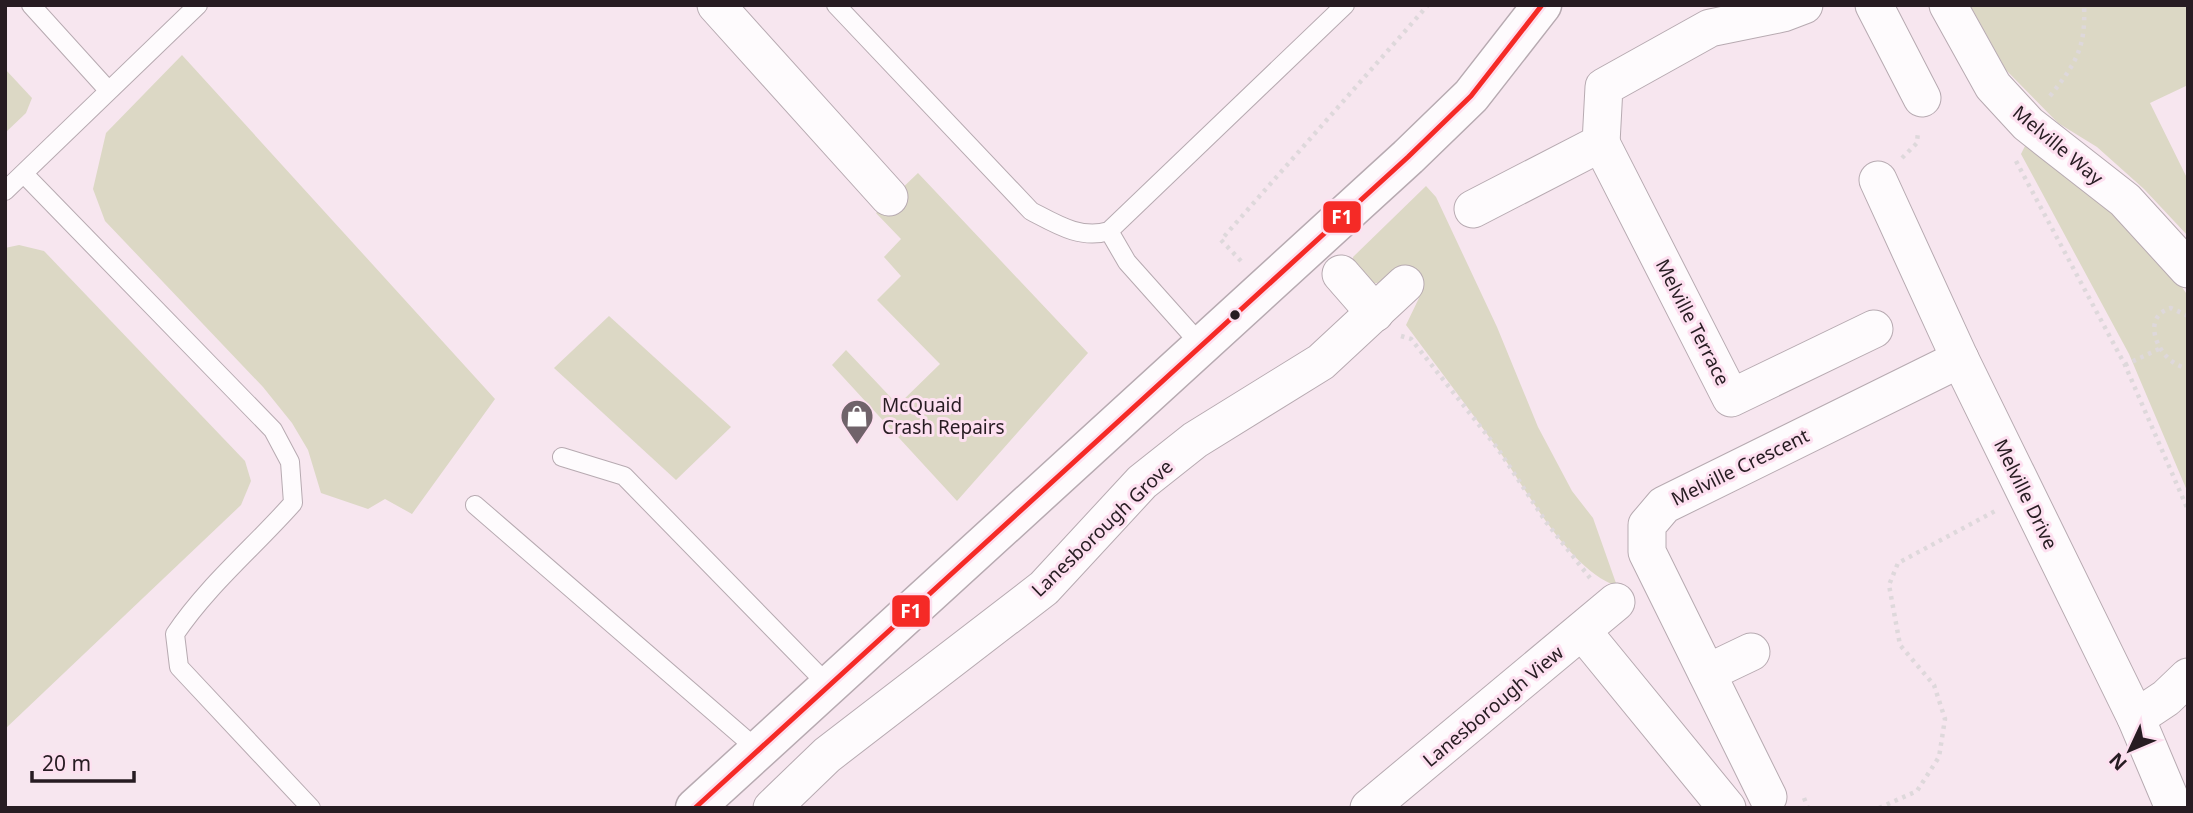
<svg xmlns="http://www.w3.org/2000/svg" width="2193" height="813" font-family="'Noto Sans',sans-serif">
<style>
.green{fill:#dcd8c5}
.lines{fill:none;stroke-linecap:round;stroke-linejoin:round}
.service-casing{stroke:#b7aab1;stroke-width:20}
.minor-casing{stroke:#b7aab1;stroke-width:39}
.tertiary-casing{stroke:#b7aab1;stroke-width:41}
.path{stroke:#ded8db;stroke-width:4.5;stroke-dasharray:3.5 5;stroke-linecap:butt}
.service{stroke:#fefbfd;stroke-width:18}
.minor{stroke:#fefbfd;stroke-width:37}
.tertiary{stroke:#fefbfd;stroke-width:38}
.bus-1-casing{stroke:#fde0f0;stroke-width:10}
.bus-1{stroke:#f52a26;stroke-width:5}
.bus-dot{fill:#271c22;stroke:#fde0f0;stroke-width:2.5}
.labels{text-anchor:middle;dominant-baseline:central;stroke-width:6;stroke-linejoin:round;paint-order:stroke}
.street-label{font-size:19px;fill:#271c22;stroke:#fde0f0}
.poi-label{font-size:19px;fill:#271c22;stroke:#fde0f0;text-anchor:start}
.line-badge{stroke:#fde0f0;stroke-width:2.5}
.badge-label{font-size:19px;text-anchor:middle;font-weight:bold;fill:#fff}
</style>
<rect width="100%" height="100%" fill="#f7e6ef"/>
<g class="green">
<path d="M 1970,5 L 2188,5 L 2188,85 L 2150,103 L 2188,180 L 2188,236 L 2144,189 L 2097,147 L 2058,123 L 2006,70 Z"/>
<path d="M 182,55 L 495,399 L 412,514 L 385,499 L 368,509 L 321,493 L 308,450 L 292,423 L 263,387 L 105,221 L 93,189 L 106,133 Z"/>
<path d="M 5,69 L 32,98 L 26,113 L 5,133 Z"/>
<path d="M 2030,136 L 2166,263 L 2188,296 L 2188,493 L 2129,354 L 2021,154 Z"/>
<path d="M 918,173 L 1088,353 L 957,501 L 832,365 L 846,350 L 898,405 L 940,364 L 877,300 L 901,276 L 884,257 L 901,239 L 876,213 Z"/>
<path d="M 1426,186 L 1436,197 L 1497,327 L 1538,427 L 1572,491 L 1593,518 L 1617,586 C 1571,571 1529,495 1502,455 C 1471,411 1438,368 1406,325 L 1419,298 L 1399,272 L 1394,279 L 1368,285 L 1355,269 L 1353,257 Z"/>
<path d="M 19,245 L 44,251 L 245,461 L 251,481 L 241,505 L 5,729 L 5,248 Z"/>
<path d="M 609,316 L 731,427 L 676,480 L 554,368 Z"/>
</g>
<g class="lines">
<defs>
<g id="service">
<path d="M 31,5 L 108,90"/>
<path d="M 836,5 L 1031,211 C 1056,224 1081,240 1109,231 L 1345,5"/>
<path d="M 24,174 L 273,430 L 290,462 L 293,503 C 254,547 208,585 175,634 L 179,667 L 311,808"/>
<path d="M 5,191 L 198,5"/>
<path d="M 1109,231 L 1127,262 L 1202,346"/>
<path d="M 562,457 L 624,476 L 829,686"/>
<path d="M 475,505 L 758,750"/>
</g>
<g id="minor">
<path d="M 716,5 L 889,197"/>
<path d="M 1874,5 L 1922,98"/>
<path d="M 1948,5 L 1993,86 L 2028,124 L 2125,200 L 2188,269"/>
<path d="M 1601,143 L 1731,398 L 1874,329"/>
<path d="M 1878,180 L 1960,359 L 2136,718 L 2174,808"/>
<path d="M 1473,209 L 1601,143 L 1604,87 L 1710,28 L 1783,13 L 1804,5"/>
<path d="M 1341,274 L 1375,313"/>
<path d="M 1583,632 L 1727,808"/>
<path d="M 1707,673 L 1751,652"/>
<path d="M 2136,718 L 2166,698 L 2188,677"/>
<path d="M 1768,797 L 1647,552 L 1647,525 L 1664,505 L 1960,359"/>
<path d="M 772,808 L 827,755 L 1044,588 L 1142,482 L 1195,440 L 1321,362 L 1405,284"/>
<path d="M 1369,808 L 1616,602"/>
</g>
<path id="tertiary" d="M 695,808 L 1408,157 L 1471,96 L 1542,5"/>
</defs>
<use href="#service" class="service-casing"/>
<use href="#minor" class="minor-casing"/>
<use href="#tertiary" class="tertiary-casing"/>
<g class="path">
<path d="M 2050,96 C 2076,63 2086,48 2084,5"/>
<path d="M 1902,158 L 1917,143 L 1918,131"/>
<path d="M 2016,161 L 2125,365 L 2188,510"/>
<path d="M 1241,261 L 1221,240 L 1428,5"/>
<path d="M 2188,316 L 2171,308 C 2137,317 2161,366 2188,368"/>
<path d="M 1401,336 L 1411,339 L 1498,449 L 1546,522 L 1590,578"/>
<path d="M 2125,365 L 2159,349"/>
<path d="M 1804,798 L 1808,808"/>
<path d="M 1879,808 L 1917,791 L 1939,757 L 1945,719 L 1934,685 L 1900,645 L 1889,585 L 1898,563 L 1997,510"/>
</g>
<use href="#service" class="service"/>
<use href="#minor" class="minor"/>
<use href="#tertiary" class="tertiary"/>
<defs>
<path id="bus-1" d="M 695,808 L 1408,157 L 1471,96 L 1542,5"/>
</defs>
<use href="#bus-1" class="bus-1-casing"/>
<use href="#bus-1" class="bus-1"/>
</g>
<defs>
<symbol id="shop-pin" viewBox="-11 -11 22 30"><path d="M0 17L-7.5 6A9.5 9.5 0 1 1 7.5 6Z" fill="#70636a" stroke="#fde0f0"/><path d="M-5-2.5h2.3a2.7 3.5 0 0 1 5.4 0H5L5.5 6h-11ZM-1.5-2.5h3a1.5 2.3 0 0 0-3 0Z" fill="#fff"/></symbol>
</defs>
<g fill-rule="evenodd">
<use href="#shop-pin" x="838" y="397" width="38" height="52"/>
</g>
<circle class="bus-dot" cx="1235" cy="315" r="6"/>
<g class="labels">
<g class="street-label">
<text transform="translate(2058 145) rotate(40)">Melville Way</text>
<text transform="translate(1693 322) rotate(63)">Melville Terrace</text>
<text transform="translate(1740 467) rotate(-26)">Melville Crescent</text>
<text transform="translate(2026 494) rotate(64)">Melville Drive</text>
<text transform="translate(1102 528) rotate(-44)">Lanesborough Grove</text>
<text transform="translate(1493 706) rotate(-40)">Lanesborough View</text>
</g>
<g class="poi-label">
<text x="882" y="405">McQuaid<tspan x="882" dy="22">Crash Repairs</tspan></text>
</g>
</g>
<g class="line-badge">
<rect x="1322" y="200" width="40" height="34" rx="7" fill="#f52a26"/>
<rect x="891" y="594" width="40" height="34" rx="7" fill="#f52a26"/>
</g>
<g class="badge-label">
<text x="1342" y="224">F1</text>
<text x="911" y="618">F1</text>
</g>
<rect width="2193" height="813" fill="none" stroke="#271c22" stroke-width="14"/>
<g transform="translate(2130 750) rotate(226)" stroke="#fde0f0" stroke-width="5" paint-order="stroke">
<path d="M0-5L12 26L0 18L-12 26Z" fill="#271c22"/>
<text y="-10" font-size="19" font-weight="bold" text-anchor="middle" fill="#271c22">N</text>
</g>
<path d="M32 771v10h102v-10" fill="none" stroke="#271c22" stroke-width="3.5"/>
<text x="42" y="771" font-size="21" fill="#271c22" stroke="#fde0f0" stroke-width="5" paint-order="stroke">20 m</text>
</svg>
